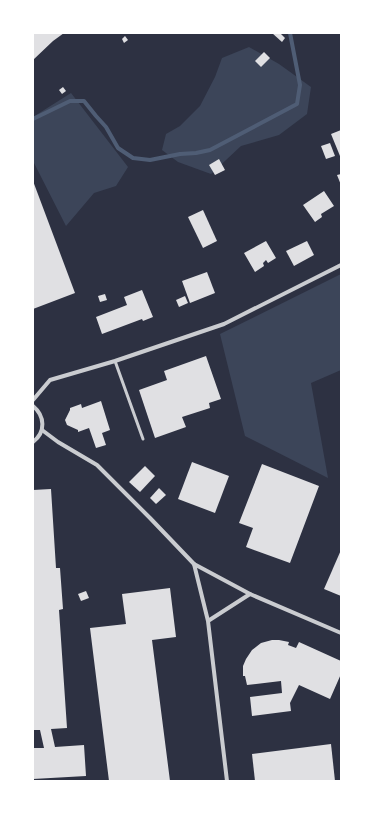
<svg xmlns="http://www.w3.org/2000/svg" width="374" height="814" font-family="Cabin,sans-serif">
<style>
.green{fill:#3c4559}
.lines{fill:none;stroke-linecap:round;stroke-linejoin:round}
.stream{stroke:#4f5d75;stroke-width:4}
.building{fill:#e0e0e3}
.service{stroke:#caccd0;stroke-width:3}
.minor{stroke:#caccd0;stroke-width:4}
</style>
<rect width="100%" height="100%" fill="#2d3142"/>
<g class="green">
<path d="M 249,47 L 279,64 L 311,87 L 307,114 L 279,135 L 241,146 L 211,174 L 178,162 L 162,150 L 166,134 L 180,126 L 200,106 L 215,77 L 222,58 Z"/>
<path d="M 71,93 L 128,167 L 116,186 L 94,193 L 66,226 L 33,161 L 33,117 Z"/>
<path d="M 341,274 L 341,370 L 311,383 L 328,478 L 245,436 L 220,334 Z"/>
</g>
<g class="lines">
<path class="stream" d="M 33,119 L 70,101 L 84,101 L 96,116 L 106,127 L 118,148 L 133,158 L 150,160 L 180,154 L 196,153 L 210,150 L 297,104 L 300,85 L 290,33"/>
</g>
<g class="building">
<path d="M 35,33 L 64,33 L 53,41 L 33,60 L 33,35 Z"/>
<path d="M 272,33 L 280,33 L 285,38 L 282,42 Z"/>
<path d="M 125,36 L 128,40 L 124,43 L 122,39 Z"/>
<path d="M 264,52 L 270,58 L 261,67 L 255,61 Z"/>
<path d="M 63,87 L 66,91 L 62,94 L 59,90 Z"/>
<path d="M 341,130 L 341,156 L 340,156 L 331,134 Z"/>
<path d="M 330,143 L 335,156 L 326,159 L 321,146 Z"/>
<path d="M 219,159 L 225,170 L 215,175 L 209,165 Z"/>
<path d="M 341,174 L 341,185 L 337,175 Z"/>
<path d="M 33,181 L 75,293 L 33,309 Z"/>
<path d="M 324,191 L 334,206 L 321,214 L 322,217 L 315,222 L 303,205 Z"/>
<path d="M 203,210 L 217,241 L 203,248 L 188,217 Z"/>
<path d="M 266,241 L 276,258 L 268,263 L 266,260 L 263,263 L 264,266 L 255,272 L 244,253 Z"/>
<path d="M 307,241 L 314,255 L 294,266 L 286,251 Z"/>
<path d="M 207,272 L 215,293 L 190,303 L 182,281 Z"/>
<path d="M 142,290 L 153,317 L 143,321 L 142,319 L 102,334 L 96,317 L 127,305 L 124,297 Z"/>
<path d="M 105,294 L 107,300 L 100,302 L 98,296 Z"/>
<path d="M 185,296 L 188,303 L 179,307 L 176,300 Z"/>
<path d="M 206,356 L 221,399 L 209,403 L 210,408 L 182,417 L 186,427 L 155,438 L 139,390 L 167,380 L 164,371 Z"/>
<path d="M 101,401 L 110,430 L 102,433 L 106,445 L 96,448 L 89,428 L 78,432 L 78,430 L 67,425 L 65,420 L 70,410 L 70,408 L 81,404 L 82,408 Z"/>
<path d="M 192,462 L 229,476 L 215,513 L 178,499 Z"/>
<path d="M 262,464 L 319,486 L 290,563 L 246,547 L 253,528 L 239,523 Z"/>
<path d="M 145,466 L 155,476 L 140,492 L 129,482 Z"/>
<path d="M 159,488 L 166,495 L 156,504 L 150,498 Z"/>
<path d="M 51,489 L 56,568 L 60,568 L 63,609 L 59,610 L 67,728 L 51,729 L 55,747 L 84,745 L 86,776 L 33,779 L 33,748 L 44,748 L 40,730 L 33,730 L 33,490 Z"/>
<path d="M 341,550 L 341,596 L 324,589 Z"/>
<path d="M 170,588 L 176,637 L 152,640 L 170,781 L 109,781 L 90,628 L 126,624 L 122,594 Z"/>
<path d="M 86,591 L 89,598 L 81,601 L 78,594 Z"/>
<path d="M 272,640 L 279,640 L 289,642 L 288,645 L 296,648 L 299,642 L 341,661 L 341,674 L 330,699 L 299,685 L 290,703 L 291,711 L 252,716 L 250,697 L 282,693 L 281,681 L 247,685 L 245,676 L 243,676 L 243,666 L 246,659 L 252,650 L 261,643 Z"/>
<path d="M 331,744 L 335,781 L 255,781 L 252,754 Z"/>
</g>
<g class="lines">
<path class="service" d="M 115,361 L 143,439"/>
<g class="minor">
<path d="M 33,400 L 50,380 L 115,361 L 224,324 L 341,265"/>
<path d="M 33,406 C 45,416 46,432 33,442"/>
<path d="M 42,430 L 58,442 L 97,465 L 150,518 L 194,564"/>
<path d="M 250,594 L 341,633"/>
<path d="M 208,621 L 250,594 L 194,564 L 208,621 L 227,781"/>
</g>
</g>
<rect width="374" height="814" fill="none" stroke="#ffffff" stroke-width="68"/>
</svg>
